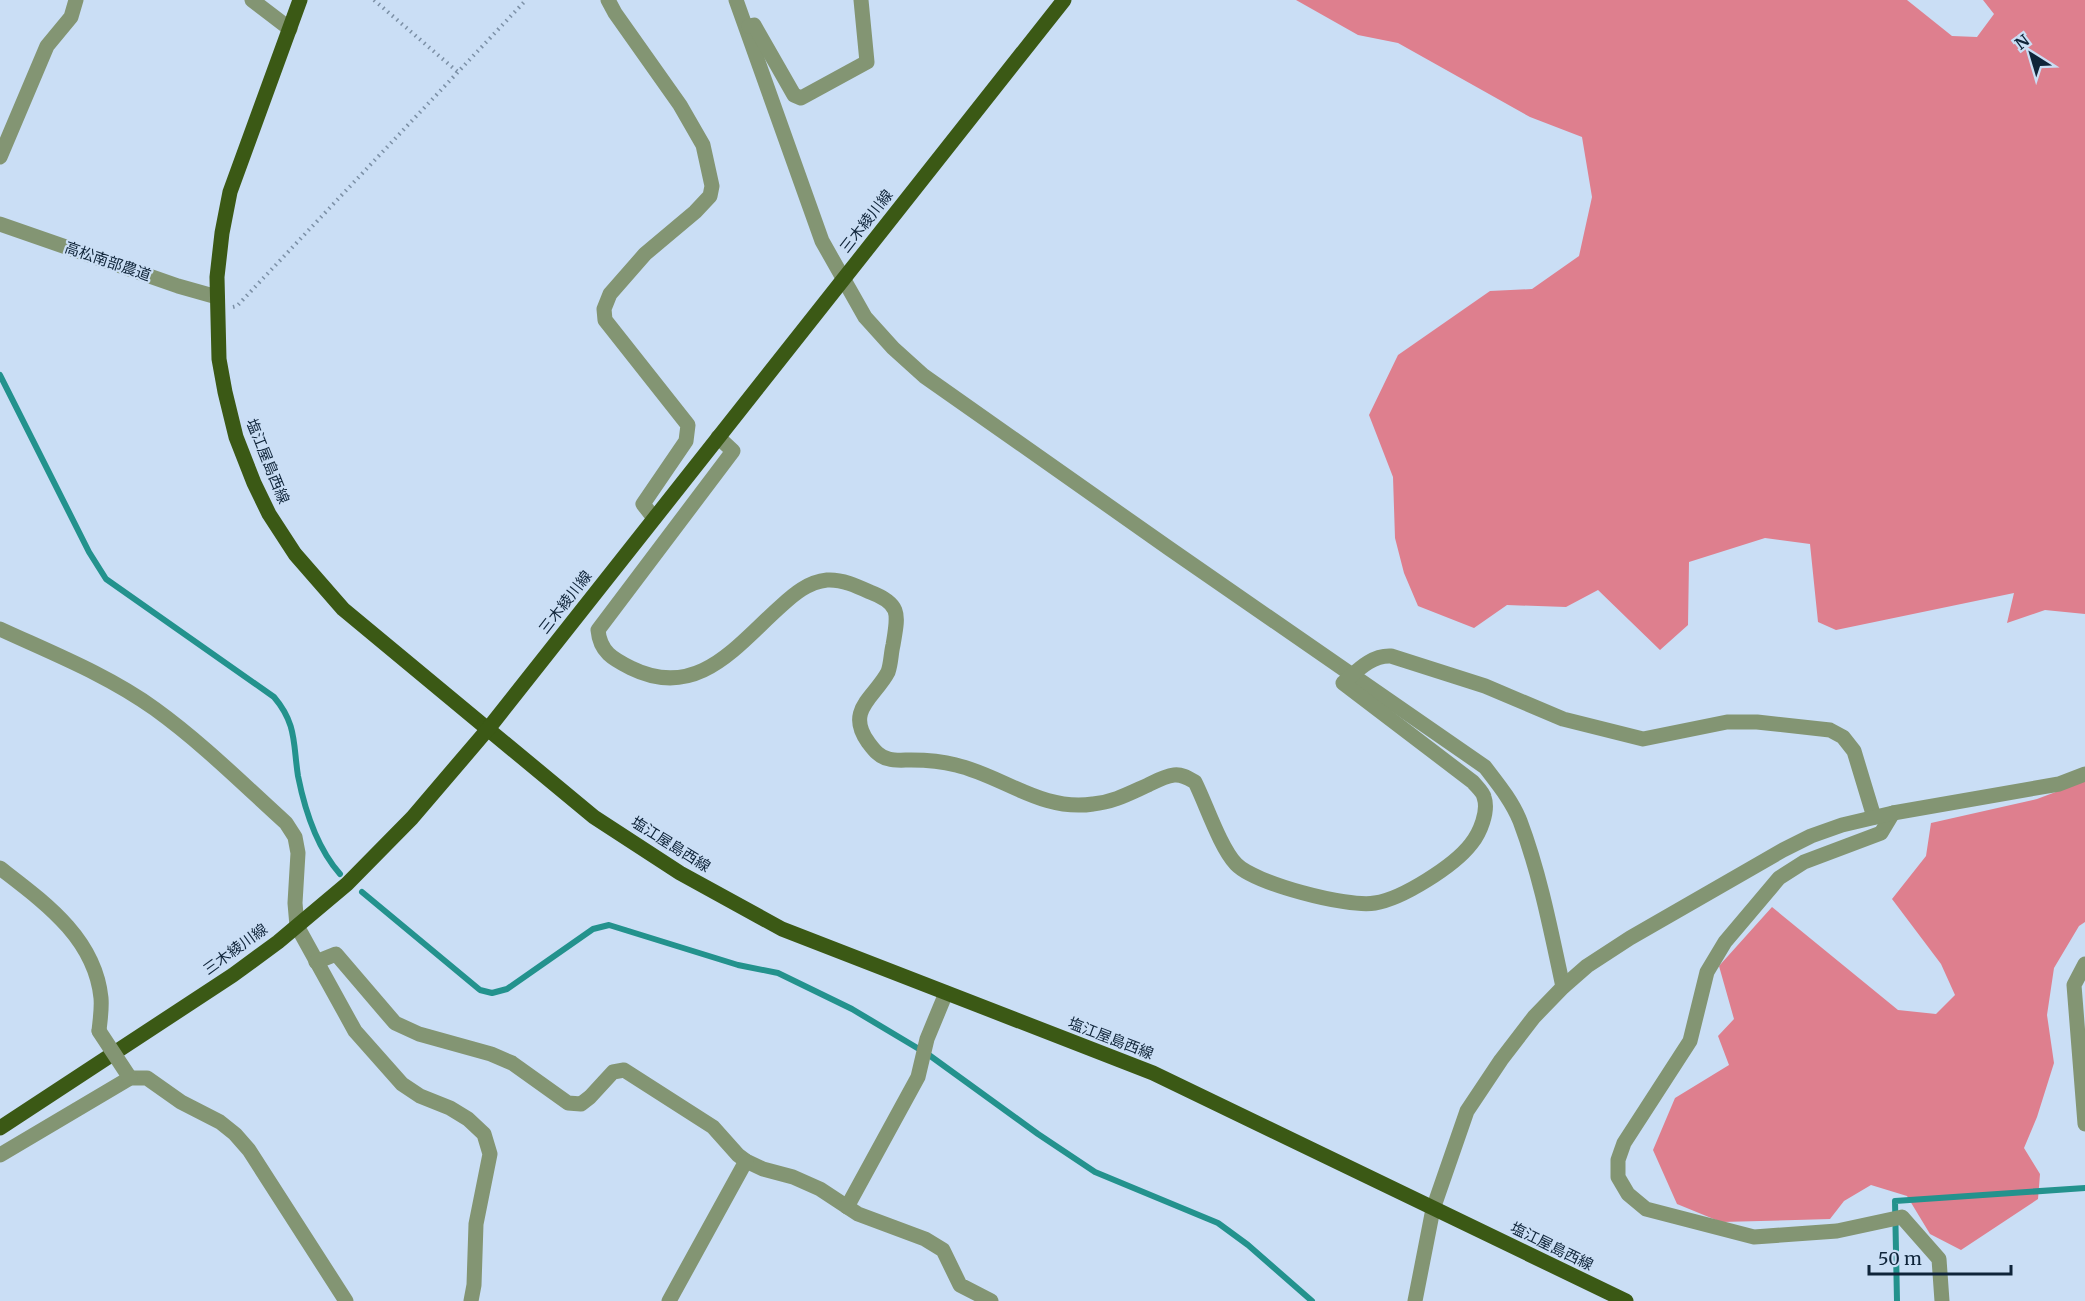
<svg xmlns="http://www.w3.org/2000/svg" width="2085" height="1301" font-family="Merriweather,'Noto Sans JP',serif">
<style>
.forest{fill:#de7f8e}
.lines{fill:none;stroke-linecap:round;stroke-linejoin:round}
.stream{stroke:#23928d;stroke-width:6}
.path{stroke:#7c90a6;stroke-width:4;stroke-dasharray:1.5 4.5;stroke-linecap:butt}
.minor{stroke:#839573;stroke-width:15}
.tertiary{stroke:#839573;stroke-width:15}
.primary{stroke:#3b5915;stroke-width:15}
.minor-bridge{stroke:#839573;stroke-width:15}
.labels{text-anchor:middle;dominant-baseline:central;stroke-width:4.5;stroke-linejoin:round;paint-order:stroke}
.street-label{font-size:15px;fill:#0f2439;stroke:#cadef5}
</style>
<rect width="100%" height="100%" fill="#cadef5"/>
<g class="forest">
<path d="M 1296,0 L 1907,0 L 1952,36 L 1977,37 L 1994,14 L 1983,0 L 2085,0 L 2085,614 L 2045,610 L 2007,623 L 2014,593 L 1836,630 L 1818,622 L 1810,544 L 1765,538 L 1689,562 L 1688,625 L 1660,650 L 1598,590 L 1566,607 L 1507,605 L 1474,628 L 1418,606 L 1404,573 L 1395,538 L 1393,477 L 1369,415 L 1398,355 L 1490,291 L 1532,289 L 1579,256 L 1592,197 L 1582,137 L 1530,117 L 1398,43 L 1358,35 Z"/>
<path d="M 2085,781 L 2085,922 L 2079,926 L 2054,968 L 2047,1015 L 2054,1063 L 2037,1117 L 2024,1148 L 2040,1174 L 2038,1199 L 1961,1250 L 1930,1234 L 1907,1196 L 1871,1185 L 1844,1201 L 1830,1219 L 1721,1222 L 1677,1204 L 1653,1150 L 1675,1098 L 1729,1065 L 1718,1036 L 1734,1019 L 1719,966 L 1772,907 L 1898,1010 L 1936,1014 L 1955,995 L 1941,964 L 1892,899 L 1926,856 L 1931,823 L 2037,799 Z"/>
</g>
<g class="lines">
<g class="stream">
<path d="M 0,375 L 89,552 L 106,579 L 274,697 C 297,724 293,744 298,776 C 305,811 317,848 340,874"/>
<path d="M 362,892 L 480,990 L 492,993 L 507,989 L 593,929 L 609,925 L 738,965 L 778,973 L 852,1009 L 929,1055 L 1038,1134 L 1095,1172 L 1218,1223 L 1248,1245 L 1312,1301"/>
<path d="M 1897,1301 L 1895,1201 L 2085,1188"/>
</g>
<g class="path">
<path d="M 374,0 L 459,73"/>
<path d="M 233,307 L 237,306 L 526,0"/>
</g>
<g class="minor">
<path d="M 252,0 L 290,29"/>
<path d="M 608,0 L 615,13 L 680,105 L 703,145 L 712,186 L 710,196 L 695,212 L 645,254 L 610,294 L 604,309 L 605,320 L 688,425 L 686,441 L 643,504 L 654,518"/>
<path d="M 736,0 L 822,241 L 865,317 L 893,348 L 924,376 L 1170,549 L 1485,767 C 1498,784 1512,801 1520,821 C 1540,874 1551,931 1563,987"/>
<path d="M 749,26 L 754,25 L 794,95 L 801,98 L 867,62 L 861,0"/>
<path d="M 0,157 L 47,46 L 71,17 L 76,0"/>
<path d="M 718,437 L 733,451 L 598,630 C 600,652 613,659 631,668 C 698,701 737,645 781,606 C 794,594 808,582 827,580 C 842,579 857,586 870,592 C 902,604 898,615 893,645 C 891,653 891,664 888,672 C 875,697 845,710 868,742 C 874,750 879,757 889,759 C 895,761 904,760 911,760 C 927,760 941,761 956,765 C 1003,776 1042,812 1093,804 C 1114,802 1130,793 1148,785 C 1156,781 1165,776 1174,775 C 1182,774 1188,778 1195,782 C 1206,804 1220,847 1236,864 C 1254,883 1347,908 1375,903 C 1402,899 1454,866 1471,844 C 1480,833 1489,811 1484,797 C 1483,792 1476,786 1473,782 L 1343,683 C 1357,671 1371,655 1391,656 L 1485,686 L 1563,719 L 1643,739 L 1727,722 L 1757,722 L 1830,730 L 1843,737 L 1854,751 L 1874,817"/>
<path d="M 0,629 C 52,653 108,675 155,709 C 202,743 243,784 286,823 L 295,837 L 298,853 L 295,903 L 297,926 L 355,1031 L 402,1084 L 420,1096 L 450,1108 L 468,1119 L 484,1134 L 490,1154 L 476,1224 L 474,1285 L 471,1301"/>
<path d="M 1893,813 L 1881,833 L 1804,862 L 1779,878 L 1725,942 L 1707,972 L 1690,1041 L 1624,1143 L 1618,1160 L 1618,1177 L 1628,1194 L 1646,1209 L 1754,1237 L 1837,1231 L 1902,1217 L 1939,1259 L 1942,1301"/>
<path d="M 0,868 C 44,902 95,938 101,998 C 102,1009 100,1020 99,1031"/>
<path d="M 316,962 L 336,954 L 395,1023 L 419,1034 L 491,1054 L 512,1063 L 568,1103 L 581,1104 L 590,1097 L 613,1072 L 624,1070 L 713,1127 L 738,1155 L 746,1161 L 763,1169 L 793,1177 L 820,1189 L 858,1214 L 925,1239 L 943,1250 L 960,1285 L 991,1301"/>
<path d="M 2085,964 L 2074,985 L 2085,1124"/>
<path d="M 0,1155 L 130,1078 L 147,1078 L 181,1102 L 220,1122 L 235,1134 L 249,1150 L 346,1301"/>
<path d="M 847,1207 L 918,1077 L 927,1039 L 946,993"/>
<path d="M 669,1301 L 746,1161"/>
<path d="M 1415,1301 L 1433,1209"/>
</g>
<g class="tertiary">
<path d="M 0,224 L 178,286 L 217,297"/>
<path d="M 1433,1209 L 1467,1111 L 1501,1060 L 1534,1017 L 1563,987 L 1587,966 L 1630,938 L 1783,850 L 1811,836 L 1842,825 L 1893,813 L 2059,784 L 2085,774"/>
</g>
<g class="primary">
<path d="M 300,0 L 230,192 L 222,233 L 217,277 L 219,359 L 225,392 L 236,437 L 254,483 L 269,514 L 295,554 L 343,609 L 594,817 L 680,873 L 782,929 L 1153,1073 L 1626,1301"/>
<path d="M 0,1128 L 233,975 L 278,942 L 347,884 L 412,818 L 488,729 L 1064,0"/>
</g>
<path class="minor-bridge" d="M 99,1031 L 130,1078"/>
</g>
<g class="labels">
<g class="street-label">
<text transform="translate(866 221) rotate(-52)">三木綾川線</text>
<text transform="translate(108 261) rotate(19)">高松南部農道</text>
<text transform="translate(268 461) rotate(68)">塩江屋島西線</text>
<text transform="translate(565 602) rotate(-52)">三木綾川線</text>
<text transform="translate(671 844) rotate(32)">塩江屋島西線</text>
<text transform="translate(235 949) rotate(-36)">三木綾川線</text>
<text transform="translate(1111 1038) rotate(21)">塩江屋島西線</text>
<text transform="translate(1552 1246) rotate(26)">塩江屋島西線</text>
</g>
</g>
<g transform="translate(2031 54) rotate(323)" stroke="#cadef5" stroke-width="4.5" paint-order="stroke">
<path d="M0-4.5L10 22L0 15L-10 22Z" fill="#0f2439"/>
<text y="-9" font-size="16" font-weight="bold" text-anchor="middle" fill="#0f2439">N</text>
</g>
<path d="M1869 1265v9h142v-9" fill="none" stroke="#0f2439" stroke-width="3"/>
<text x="1878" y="1265" font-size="18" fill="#0f2439" stroke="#cadef5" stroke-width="4.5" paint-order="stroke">50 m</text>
</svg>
